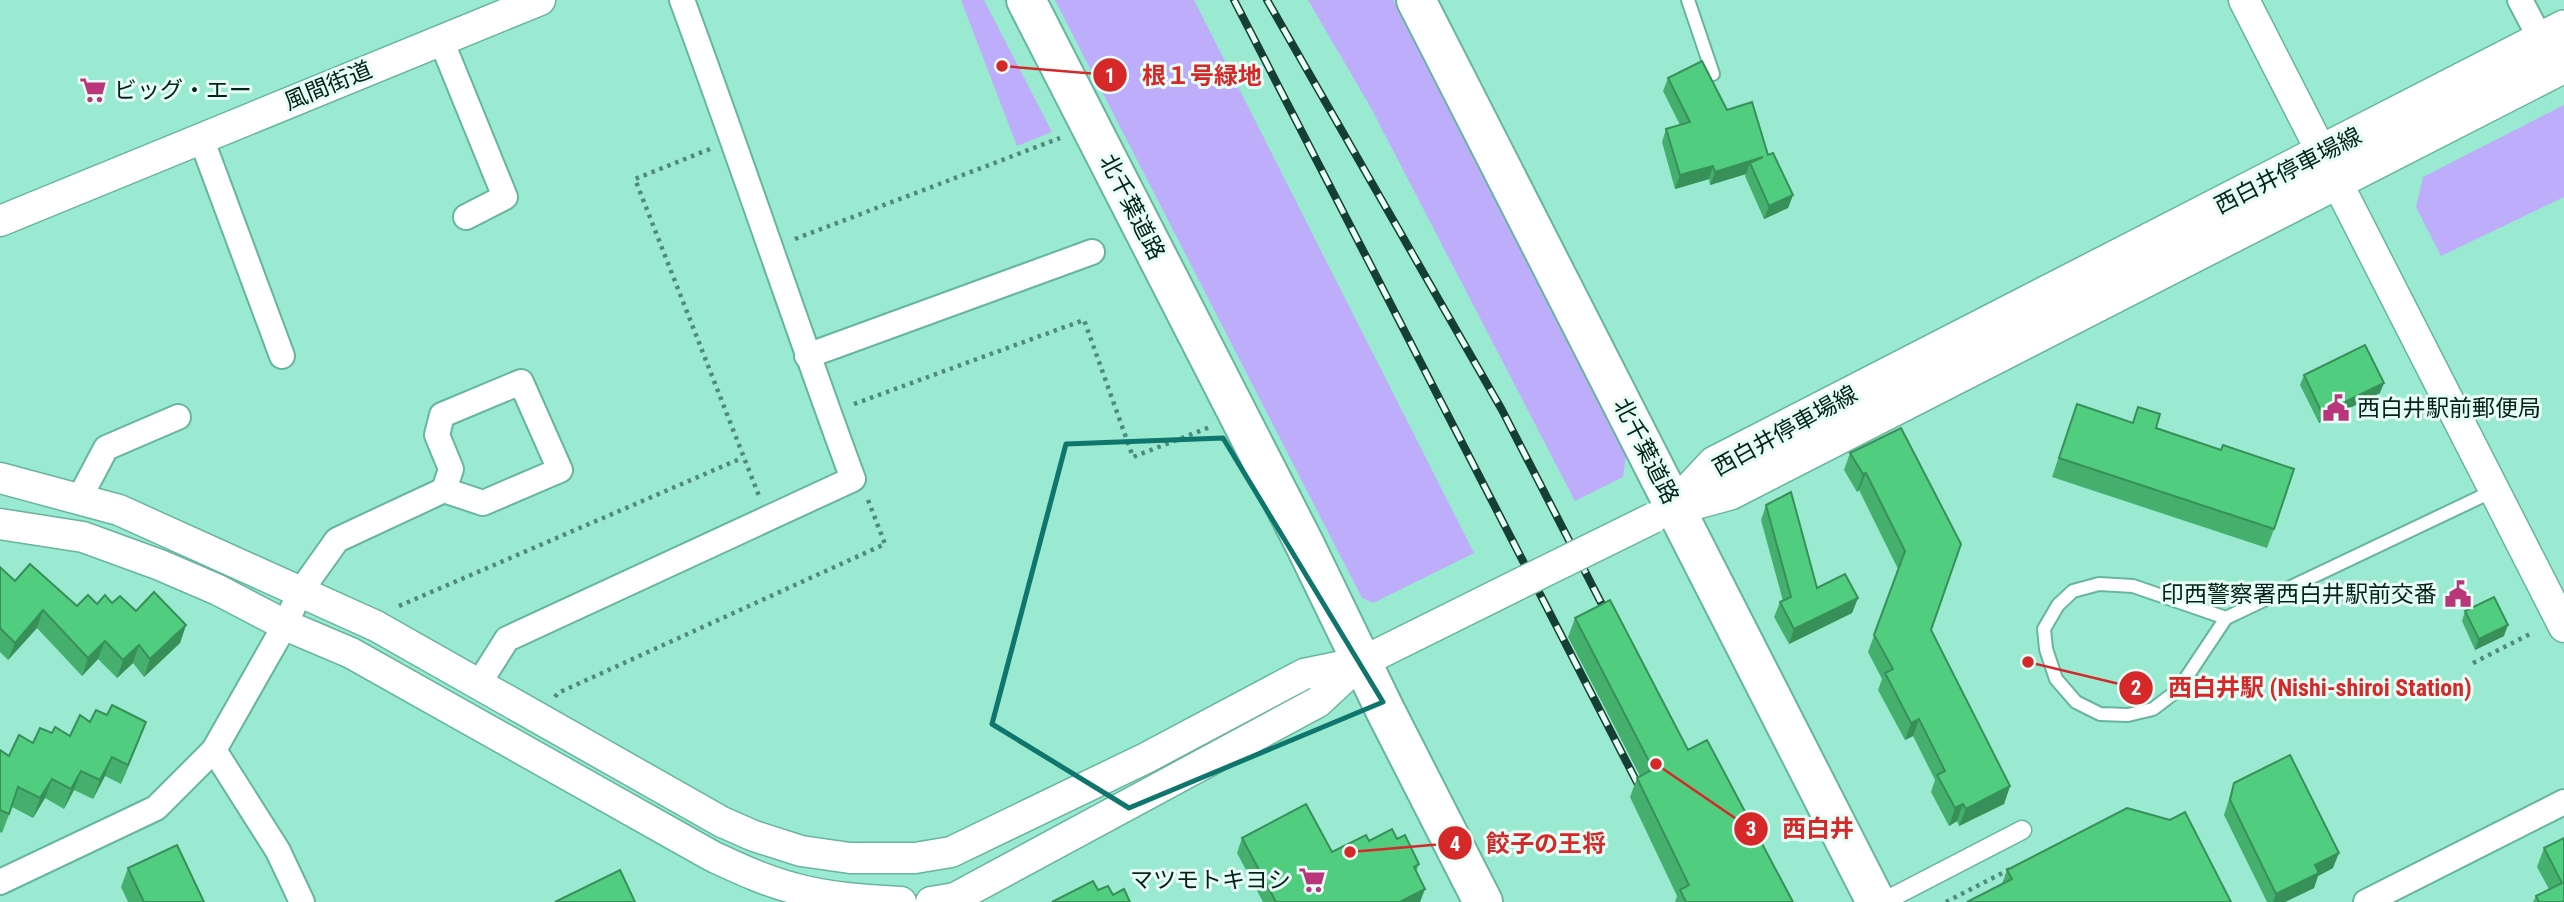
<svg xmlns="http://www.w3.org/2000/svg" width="2564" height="902" font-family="'Roboto Condensed','Noto Sans JP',sans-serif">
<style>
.green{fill:#bdadfb}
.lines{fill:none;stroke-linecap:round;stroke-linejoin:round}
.service-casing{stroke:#67b59e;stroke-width:16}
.pedestrian-casing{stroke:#67b59e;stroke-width:21}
.minor-casing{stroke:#67b59e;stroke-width:28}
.tertiary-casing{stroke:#67b59e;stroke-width:33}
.secondary-casing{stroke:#67b59e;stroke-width:38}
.trunk-casing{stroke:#67b59e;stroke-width:42}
.path{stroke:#518a7a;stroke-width:4.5;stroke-dasharray:3.5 5;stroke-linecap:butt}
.service{stroke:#fff;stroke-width:12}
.pedestrian{stroke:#fff;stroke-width:18}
.minor{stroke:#fff;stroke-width:24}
.tertiary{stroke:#fff;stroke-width:30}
.secondary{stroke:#fff;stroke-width:35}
.trunk{stroke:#fff;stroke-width:38}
.rail-casing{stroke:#163f33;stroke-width:8}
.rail{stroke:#e7fdf6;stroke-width:5;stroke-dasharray:16;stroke-linecap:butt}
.tertiary-bridge-casing{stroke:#67b59e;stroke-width:33;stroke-linecap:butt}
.tertiary-bridge{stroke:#fff;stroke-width:30}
.wall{fill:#45b06d}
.shaded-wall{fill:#389059}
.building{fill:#50cd7f;stroke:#389059;stroke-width:2}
.marked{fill:none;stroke:#0f766e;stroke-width:5;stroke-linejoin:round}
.labels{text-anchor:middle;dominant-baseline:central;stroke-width:6;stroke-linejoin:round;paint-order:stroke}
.street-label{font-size:23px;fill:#01231a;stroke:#e7fdf6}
.poi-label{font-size:23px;fill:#01231a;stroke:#e7fdf6;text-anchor:start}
.leader{fill:none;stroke:#d62828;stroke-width:2.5}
.callout-dot{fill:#d62828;stroke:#e7fdf6;stroke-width:2.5}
.mark-label{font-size:21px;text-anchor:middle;font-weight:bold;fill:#fff}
.callout-label{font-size:24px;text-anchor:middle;font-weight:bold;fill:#d62828;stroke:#e7fdf6;stroke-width:6;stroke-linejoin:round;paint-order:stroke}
</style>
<rect width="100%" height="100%" fill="#9ae9d1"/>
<g class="green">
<path d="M 961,0 L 984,0 L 1052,132 L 1017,146 Z"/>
<path d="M 1055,0 L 1194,0 L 1474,553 L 1373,603 L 1362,598 Z"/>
<path d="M 1308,0 L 1393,0 L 1626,455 L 1623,477 L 1575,501 L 1371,108 Z"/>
<path d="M 2564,105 L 2564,197 L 2441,256 L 2416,207 L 2423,177 Z"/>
</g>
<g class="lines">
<defs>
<g id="service">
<path d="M 1688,0 L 1713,74"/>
<path d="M 2099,584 L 2133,586 L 2226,618 L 2178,690 L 2153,709 L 2128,715 L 2100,714 L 2076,702 L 2056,679 L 2046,649 L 2044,629 L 2058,605 L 2073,591 Z"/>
<path d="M 2226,618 L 2493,491"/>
</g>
<path id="pedestrian" d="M 1883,902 L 2022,830"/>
<g id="minor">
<path d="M 2520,0 L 2541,40"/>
<path d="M 441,40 L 505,197 L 466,217"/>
<path d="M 201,138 L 282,356"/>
<path d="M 807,356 L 1092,252"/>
<path d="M 79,499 L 106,448 L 178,417"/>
<path d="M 478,685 L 507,639 L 853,479 C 794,320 741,159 682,0"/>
<path d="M 214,750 L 278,851 L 302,902"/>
<path d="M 0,882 L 156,808 L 214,750 L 285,625 L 300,592 L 337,540 L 444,490 L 451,469 L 437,435 L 442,415 L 521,382 L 560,470 L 483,503 L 444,490"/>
<path d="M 2366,902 L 2564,802"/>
</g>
<g id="tertiary">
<path d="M 2244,0 L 2564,627"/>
<path d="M 0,221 L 540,0"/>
<path d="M 0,478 L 119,510 L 376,626 L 722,822 L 754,836 L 801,851 L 850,858 L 915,858 L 951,852 L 1146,758 L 1304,674 L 1362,662 L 1519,584"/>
<path d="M 0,524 L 83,537 L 160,565 L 218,590 L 285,625 L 351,653 L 712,856 C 738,868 765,881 793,888 C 828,898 865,900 901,902"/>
<path d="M 931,902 L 955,898 L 1318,702 L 1361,662"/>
</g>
<g id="secondary">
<path d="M 1675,507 L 1715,464 L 2564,28"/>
<path d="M 1675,507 L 1730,492 L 2564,65"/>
</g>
<g id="trunk">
<path d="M 1026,0 L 1305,545 L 1385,710 L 1483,902"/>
<path d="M 1416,0 L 1876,902"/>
</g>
</defs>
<use href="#service" class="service-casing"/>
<use href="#pedestrian" class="pedestrian-casing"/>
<use href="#minor" class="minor-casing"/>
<use href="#tertiary" class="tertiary-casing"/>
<use href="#secondary" class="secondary-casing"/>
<use href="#trunk" class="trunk-casing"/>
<g class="path">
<path d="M 710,149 L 635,179 L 759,496"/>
<path d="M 795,239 L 1060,138"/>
<path d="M 854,404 L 1084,320 L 1133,457 L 1210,427"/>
<path d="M 399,606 L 742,458"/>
<path d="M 2473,663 L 2530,634"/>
<path d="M 555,697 L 558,693 L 885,544 L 868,500"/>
<path d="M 1946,902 L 2012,868"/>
</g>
<use href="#service" class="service"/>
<use href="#pedestrian" class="pedestrian"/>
<use href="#minor" class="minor"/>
<use href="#tertiary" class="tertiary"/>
<use href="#secondary" class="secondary"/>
<use href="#trunk" class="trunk"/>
<defs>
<g id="rail">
<path d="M 1234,0 L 1644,796"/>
<path d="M 1267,0 L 1502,410 L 1611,622"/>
</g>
</defs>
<use href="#rail" class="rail-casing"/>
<use href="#rail" class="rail"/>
<defs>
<path id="tertiary-bridge" d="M 1519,584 L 1653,518"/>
</defs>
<use href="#tertiary-bridge" class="tertiary-bridge-casing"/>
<use href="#tertiary-bridge" class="tertiary-bridge"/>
</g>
<g class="wall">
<path d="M 1668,78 L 1727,110 L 1768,155 L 1793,195 L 1788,208 L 1764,219 L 1745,176 L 1746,174 L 1710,185 L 1709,179 L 1675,189 L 1662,142 L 1666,129 L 1680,125 L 1663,91 Z"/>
<path d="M 2304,375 L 2380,393 L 2319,423 L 2300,385 Z"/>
<path d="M 2138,407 L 2156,428 L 2274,529 L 2267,548 L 2052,477 L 2070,423 L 2133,423 Z"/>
<path d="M 1901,428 L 1931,630 L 2010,786 L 2004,804 L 1959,826 L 1957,821 L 1949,826 L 1931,792 L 1935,780 L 1913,736 L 1905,740 L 1878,690 L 1882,679 L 1868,652 L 1898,569 L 1859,490 L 1857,492 L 1844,470 L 1850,453 Z"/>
<path d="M 1766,505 L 1817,588 L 1858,598 L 1852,613 L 1789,644 L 1774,617 L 1780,602 L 1783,601 L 1761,520 Z"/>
<path d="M 0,567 L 15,581 L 77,606 L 112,603 L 136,611 L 186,625 L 180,643 L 144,677 L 133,663 L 117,678 L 98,659 L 82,676 L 37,628 L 8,660 L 0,652 Z"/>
<path d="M 2465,611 L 2504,636 L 2475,650 L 2462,621 Z"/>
<path d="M 1575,618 L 1688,750 L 1793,902 L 1675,902 L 1677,896 L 1630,797 L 1637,778 L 1640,776 L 1568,637 Z"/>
<path d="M 107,715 L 146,722 L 121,784 L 105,776 L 93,799 L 74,790 L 64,809 L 45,798 L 33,818 L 12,807 L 2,833 L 0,832 L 0,750 L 9,756 L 52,733 L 70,736 L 90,722 Z"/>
<path d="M 2234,783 L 2333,868 L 2318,876 L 2314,888 L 2285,902 L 2267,902 L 2224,815 Z"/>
<path d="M 1242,838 L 1332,852 L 1369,841 L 1397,839 L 1419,864 L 1416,872 L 1420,902 L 1263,902 L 1237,853 Z"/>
<path d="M 2564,838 L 2564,902 L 2533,902 L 2536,896 L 2549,889 L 2537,867 L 2544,848 Z"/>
<path d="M 128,868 L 204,902 L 128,902 L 121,887 Z"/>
<path d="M 2007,870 L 2231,902 L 2002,884 Z"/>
</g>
<g class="shaded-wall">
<path d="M 1763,157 L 1750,163 L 1746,174 L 1710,185 L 1715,172 Z"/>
<path d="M 1713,166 L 1709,179 L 1675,189 L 1680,175 Z"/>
<path d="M 1793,195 L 1788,208 L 1764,219 L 1769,206 Z"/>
<path d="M 2384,383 L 2380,393 L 2319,423 L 2322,413 Z"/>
<path d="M 1866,473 L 1859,490 L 1857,492 L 1863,474 Z"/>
<path d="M 1858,598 L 1852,613 L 1789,644 L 1794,629 Z"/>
<path d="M 43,610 L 37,628 L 8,660 L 15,643 Z"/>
<path d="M 186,625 L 180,643 L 144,677 L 150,659 Z"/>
<path d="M 2508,625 L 2504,636 L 2475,650 L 2479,639 Z"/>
<path d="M 105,641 L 98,659 L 82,676 L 88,658 Z"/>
<path d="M 139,645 L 133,663 L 117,678 L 123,660 Z"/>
<path d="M 1919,719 L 1913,736 L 1905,740 L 1911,723 Z"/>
<path d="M 146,722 L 139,741 L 121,784 L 128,765 Z"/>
<path d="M 112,757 L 105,776 L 93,799 L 100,780 Z"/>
<path d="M 81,771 L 74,790 L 64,809 L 71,789 Z"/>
<path d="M 52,779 L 45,798 L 33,818 L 40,798 Z"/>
<path d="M 2010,786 L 2004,804 L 1959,826 L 1966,809 Z"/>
<path d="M 1963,804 L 1957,821 L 1949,826 L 1955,808 Z"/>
<path d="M 2339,853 L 2333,868 L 2318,876 L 2314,888 L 2285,902 L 2273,902 L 2276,894 L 2315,865 Z"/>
<path d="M 1425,889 L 1420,902 L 1400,902 Z"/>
</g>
<g class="building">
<path d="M 1702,61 L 1727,110 L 1752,102 L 1768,155 L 1773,153 L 1793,195 L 1769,206 L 1750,163 L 1763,157 L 1715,172 L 1713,166 L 1680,175 L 1666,129 L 1690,122 L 1668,78 Z"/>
<path d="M 2365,345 L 2384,383 L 2322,413 L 2304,375 Z"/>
<path d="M 2077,404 L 2133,423 L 2138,407 L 2160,414 L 2156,428 L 2221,450 L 2223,445 L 2294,469 L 2274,529 L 2059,458 Z"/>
<path d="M 1901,428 L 1961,544 L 1931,630 L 2010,786 L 1966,809 L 1963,804 L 1955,808 L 1937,775 L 1945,771 L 1919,719 L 1911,723 L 1885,673 L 1893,669 L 1874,635 L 1905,551 L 1866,473 L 1863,474 L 1850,453 Z"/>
<path d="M 1791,492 L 1817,588 L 1845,574 L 1858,598 L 1794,629 L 1780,602 L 1791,597 L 1766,505 Z"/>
<path d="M 30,564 L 77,606 L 88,595 L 97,604 L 105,595 L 112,603 L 120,596 L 136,611 L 154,592 L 186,625 L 150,659 L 139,645 L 123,660 L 105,641 L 88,658 L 43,610 L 15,643 L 0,628 L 0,567 L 15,581 Z"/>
<path d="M 2494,597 L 2508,625 L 2479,639 L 2465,611 Z"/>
<path d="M 1610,600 L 1688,750 L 1707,740 L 1793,902 L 1686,902 L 1680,890 L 1689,885 L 1637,778 L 1653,769 L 1575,618 Z"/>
<path d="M 112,705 L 146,722 L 128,765 L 112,757 L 100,780 L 81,771 L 71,789 L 52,779 L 40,798 L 18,787 L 9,814 L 0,810 L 0,750 L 9,756 L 19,735 L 33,743 L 40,728 L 52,733 L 55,727 L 70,736 L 80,715 L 90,722 L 96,710 L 107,715 Z"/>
<path d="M 2290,755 L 2339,853 L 2315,865 L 2319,873 L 2276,894 L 2230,800 L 2234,783 Z"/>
<path d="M 1306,804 L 1332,852 L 1366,835 L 1369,841 L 1392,829 L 1397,839 L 1405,835 L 1419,864 L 1414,867 L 1425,889 L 1400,902 L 1276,902 L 1242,838 Z"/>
<path d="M 2127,808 L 2170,820 L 2185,812 L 2231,902 L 1967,902 L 2012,879 L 2007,870 Z"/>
<path d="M 2564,838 L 2564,902 L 2539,902 L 2536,896 L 2562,883 L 2544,848 Z"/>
<path d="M 177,845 L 204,902 L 144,902 L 128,868 Z"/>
<path d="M 620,870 L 635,902 L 555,902 Z"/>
<path d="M 1093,881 L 1098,890 L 1108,886 L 1113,895 L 1124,889 L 1130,902 L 1052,902 Z"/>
</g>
<path class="marked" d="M 1223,438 L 1383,702 L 1129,808 L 992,724 L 1066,444 Z"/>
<defs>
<symbol id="supermarket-bare" viewBox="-9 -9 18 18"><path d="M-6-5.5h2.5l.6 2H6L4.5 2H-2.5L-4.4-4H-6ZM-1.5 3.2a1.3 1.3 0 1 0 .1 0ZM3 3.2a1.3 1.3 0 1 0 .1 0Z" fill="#ba367a" stroke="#e7fdf6" stroke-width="2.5" paint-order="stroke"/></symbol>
<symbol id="civic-bare" viewBox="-9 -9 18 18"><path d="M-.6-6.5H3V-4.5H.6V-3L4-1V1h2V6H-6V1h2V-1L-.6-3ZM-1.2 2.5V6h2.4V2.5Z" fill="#ba367a" stroke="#e7fdf6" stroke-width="2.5" paint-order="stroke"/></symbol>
</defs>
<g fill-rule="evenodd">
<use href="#supermarket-bare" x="74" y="71" width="38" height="38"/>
<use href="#civic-bare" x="2317" y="389" width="38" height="38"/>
<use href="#civic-bare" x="2439" y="575" width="38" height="38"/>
<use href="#supermarket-bare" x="1293" y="861" width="38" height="38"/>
</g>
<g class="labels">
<g class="street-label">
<text transform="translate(328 86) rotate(-22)">風間街道</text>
<text transform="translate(2288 171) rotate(-27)">西白井停車場線</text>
<text transform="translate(1132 207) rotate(63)">北千葉道路</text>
<text transform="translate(1785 431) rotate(-29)">西白井停車場線</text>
<text transform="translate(1646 451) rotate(63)">北千葉道路</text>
</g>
<g class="poi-label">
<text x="114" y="90">ビッグ・エー</text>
<text x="2357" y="408">西白井駅前郵便局</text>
<text x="2437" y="594" text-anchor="end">印西警察署西白井駅前交番</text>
<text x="1291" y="880" text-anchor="end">マツモトキヨシ</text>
</g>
</g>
<path class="leader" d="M1002 66L1110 75M2028 662L2136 688M1656 764L1751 829M1350 852L1455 843"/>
<g class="callout-dot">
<circle cx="1002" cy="66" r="7"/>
<circle cx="2028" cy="662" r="7"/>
<circle cx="1656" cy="764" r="7"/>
<circle cx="1350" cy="852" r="7"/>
<circle cx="1110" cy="75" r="18"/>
<circle cx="2136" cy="688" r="18"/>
<circle cx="1751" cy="829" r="18"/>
<circle cx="1455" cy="843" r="18"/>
</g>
<g class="mark-label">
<text x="1110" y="83">1</text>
<text x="2136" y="695">2</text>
<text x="1751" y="836">3</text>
<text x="1455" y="851">4</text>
</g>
<g class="callout-label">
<text x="1202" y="84">根１号緑地</text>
<text x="2320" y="696">西白井駅 (Nishi-shiroi Station)</text>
<text x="1818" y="837">西白井</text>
<text x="1546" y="852">餃子の王将</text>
</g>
</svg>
